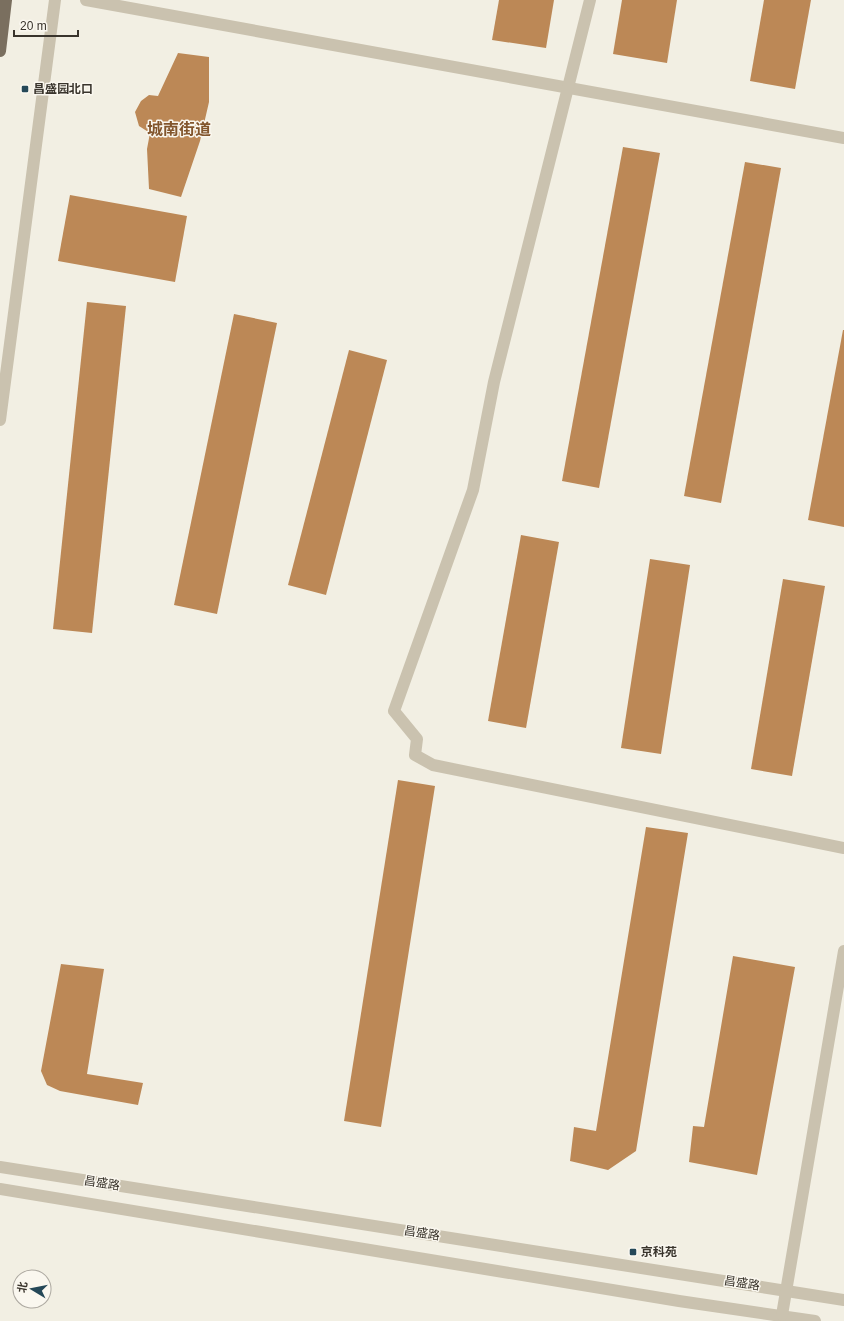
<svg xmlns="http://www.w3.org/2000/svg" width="844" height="1321" font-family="Helvetica,'Noto Sans SC',sans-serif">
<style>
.building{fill:#bc8856}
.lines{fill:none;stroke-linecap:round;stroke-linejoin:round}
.minor{stroke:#cac2af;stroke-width:12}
.major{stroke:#7a6f5f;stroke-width:12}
.poi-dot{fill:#254858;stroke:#faf7ef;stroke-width:1.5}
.labels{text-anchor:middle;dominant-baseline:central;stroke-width:3;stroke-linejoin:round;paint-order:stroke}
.poi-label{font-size:12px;font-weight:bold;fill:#39342c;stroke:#faf7ef;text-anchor:start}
.street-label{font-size:12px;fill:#39342c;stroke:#faf7ef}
.district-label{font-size:16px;font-weight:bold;fill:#82552c;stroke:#faf7ef}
</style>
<rect width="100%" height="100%" fill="#f2efe3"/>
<g class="building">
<path d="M 499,0 L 554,0 L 546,48 L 492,40 Z"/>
<path d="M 622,0 L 677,0 L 667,63 L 613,54 Z"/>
<path d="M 764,0 L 811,0 L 795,89 L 750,81 Z"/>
<path d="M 178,53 L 209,57 L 209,102 L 200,141 L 181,197 L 149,189 L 147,149 L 150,133 L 139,126 L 135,112 L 141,101 L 149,95 L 158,96 Z"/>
<path d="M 623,147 L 660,153 L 599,488 L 562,481 Z"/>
<path d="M 745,162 L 781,168 L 721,503 L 684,496 Z"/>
<path d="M 70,195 L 187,216 L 175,282 L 58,261 Z"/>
<path d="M 87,302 L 126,306 L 92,633 L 53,629 Z"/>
<path d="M 234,314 L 277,323 L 217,614 L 174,605 Z"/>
<path d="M 843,330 L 844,330 L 844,527 L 808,520 Z"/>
<path d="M 349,350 L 387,360 L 326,595 L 288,585 Z"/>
<path d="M 521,535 L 559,542 L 526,728 L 488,721 Z"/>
<path d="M 650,559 L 690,565 L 661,754 L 621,748 Z"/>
<path d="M 783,579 L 825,586 L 792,776 L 751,769 Z"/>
<path d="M 398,780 L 435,786 L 381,1127 L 344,1121 Z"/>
<path d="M 646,827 L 688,833 L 636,1151 L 608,1170 L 570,1161 L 574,1127 L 596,1131 Z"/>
<path d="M 733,956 L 795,967 L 757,1175 L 689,1162 L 693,1126 L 704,1127 Z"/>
<path d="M 61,964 L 104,969 L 87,1074 L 143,1083 L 138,1105 L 60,1091 L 47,1085 L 41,1071 Z"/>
</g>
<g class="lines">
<g class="minor">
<path d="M 86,0 L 844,138"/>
<path d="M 590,0 L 494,382 L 473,490 L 394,711 L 417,739 L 415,755 L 433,765 L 844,848"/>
<path d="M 0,420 L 55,0"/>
<path d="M 0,1167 L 844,1300"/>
<path d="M 0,1189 L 679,1301 L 815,1321"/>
<path d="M 782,1315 L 844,951"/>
</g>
<path class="major" d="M 0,51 L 6,0"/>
</g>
<g class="poi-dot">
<rect x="21" y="85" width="8" height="8" rx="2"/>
<rect x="629" y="1248" width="8" height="8" rx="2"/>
</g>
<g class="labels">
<g class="poi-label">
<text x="33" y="89">昌盛园北口</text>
<text x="641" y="1252">京科苑</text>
</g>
<g class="street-label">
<text transform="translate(102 1183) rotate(9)">昌盛路</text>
<text transform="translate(422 1233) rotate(9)">昌盛路</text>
<text transform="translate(742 1283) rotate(9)">昌盛路</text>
</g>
<g class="district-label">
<text x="179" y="129">城南街道</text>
</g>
</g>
<g transform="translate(32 1289) rotate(280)"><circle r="19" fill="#faf7ef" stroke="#ada9a1"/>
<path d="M0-3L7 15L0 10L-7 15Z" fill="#254858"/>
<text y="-6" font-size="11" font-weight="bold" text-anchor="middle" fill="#39342c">北</text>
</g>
<path d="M14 30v6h64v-6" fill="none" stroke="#39342c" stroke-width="2"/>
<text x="20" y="30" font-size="12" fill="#39342c" stroke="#faf7ef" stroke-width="3" paint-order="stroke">20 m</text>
</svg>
